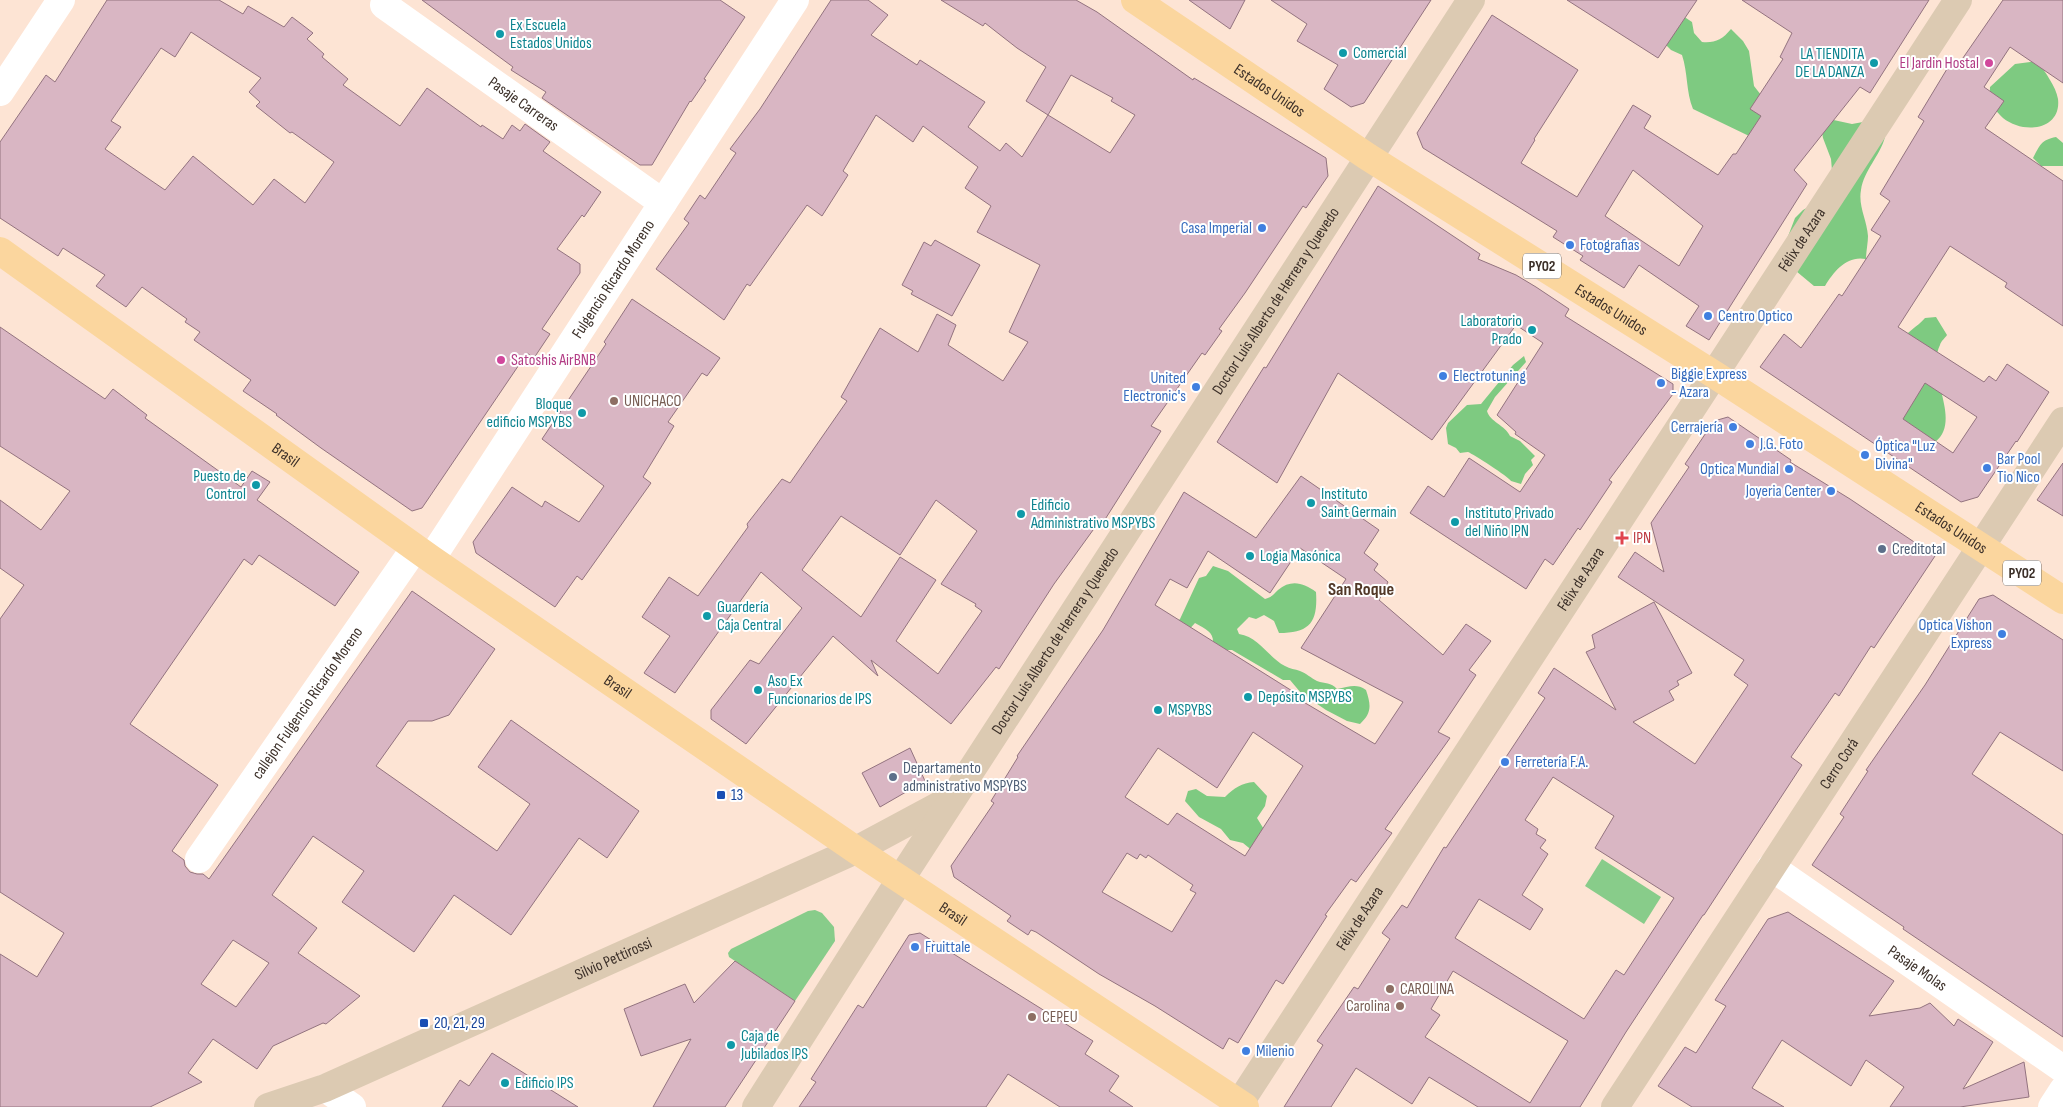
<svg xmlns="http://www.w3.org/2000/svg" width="2063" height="1107" font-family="'Sofia Sans Condensed',sans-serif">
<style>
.green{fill:#88cc8a}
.forest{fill:#7eca81}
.building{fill:#d9b6c3;stroke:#93737f;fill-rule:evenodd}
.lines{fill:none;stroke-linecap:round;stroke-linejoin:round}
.street{stroke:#fff;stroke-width:28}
.secondary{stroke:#dccab2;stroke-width:28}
.primary{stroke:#fbd69e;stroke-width:28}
.culture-dot{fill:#0f9aa8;stroke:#fff;stroke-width:2}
.hotel-dot{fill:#d1479c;stroke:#fff;stroke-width:2}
.shop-dot{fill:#3f7fe0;stroke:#fff;stroke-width:2}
.education-dot{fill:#8d6e63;stroke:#fff;stroke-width:2}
.health-dot{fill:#e0444e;stroke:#fff;stroke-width:2}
.service-dot{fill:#5c6f8a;stroke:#fff;stroke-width:2}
.transit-dot{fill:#1a4fb4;stroke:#fff;stroke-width:2}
.labels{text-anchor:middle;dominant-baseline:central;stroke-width:4;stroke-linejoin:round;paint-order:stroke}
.shield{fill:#fff;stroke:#766e69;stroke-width:1}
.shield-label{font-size:15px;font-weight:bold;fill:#3c3029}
.culture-label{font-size:16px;fill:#0d838f;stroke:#fff;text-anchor:start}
.hotel-label{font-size:16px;fill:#b23c85;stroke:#fff;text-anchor:end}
.street-label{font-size:16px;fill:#3c3029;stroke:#fff}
.shop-label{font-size:16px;fill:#366cbe;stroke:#fff;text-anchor:start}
.education-label{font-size:16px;fill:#785e54;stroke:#fff;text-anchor:start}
.health-label{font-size:16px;fill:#be3a42;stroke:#fff;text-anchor:start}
.service-label{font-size:16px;fill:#4e5e75;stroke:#fff;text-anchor:start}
.transit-label{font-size:16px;fill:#164399;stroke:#fff;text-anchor:start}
.neighbourhood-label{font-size:18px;font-weight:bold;fill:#513828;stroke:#fff}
</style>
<rect width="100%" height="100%" fill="#fde4d4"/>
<g class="green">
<path d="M 1602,859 L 1661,897 L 1644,924 L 1585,886 Z"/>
<path d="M 815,910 L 822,913 L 834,927 L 835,941 L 795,1001 L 729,957 L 728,953 L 731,949 L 808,911 Z"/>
</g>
<g class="forest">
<path d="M 1683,16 L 1692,22 L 1694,33 L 1702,42 C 1715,43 1722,40 1731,29 L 1743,41 L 1749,51 L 1754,86 L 1761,95 L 1774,148 L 1693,109 C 1686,92 1688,73 1682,55 L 1671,50 L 1663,42 Z"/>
<path d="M 2038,61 C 2045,73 2056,86 2058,99 C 2063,142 1987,135 1990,87 L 2015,64 Z"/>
<path d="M 1829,119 L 1852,124 L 1863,122 L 1885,137 C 1880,156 1864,170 1861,190 C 1858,206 1867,220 1868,236 C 1868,243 1866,252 1866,259 C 1847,255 1834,271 1825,286 L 1814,286 L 1796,271 L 1787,239 L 1795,218 L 1803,210 L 1821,200 L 1833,182 L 1831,159 L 1823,138 L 1821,127 Z"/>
<path d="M 2056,137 L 2063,143 L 2063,166 L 2041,166 L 2033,158 C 2040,145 2041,140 2056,137 Z"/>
<path d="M 1936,317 L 1947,335 C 1945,338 1941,341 1940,345 C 1923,379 1975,433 1919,450 L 1850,351 L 1900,341 C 1907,332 1917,327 1925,318 Z"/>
<path d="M 1524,356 L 1526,362 L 1495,397 L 1487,411 C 1490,422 1505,425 1510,436 L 1520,441 L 1535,456 L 1531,460 L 1533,465 L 1525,474 L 1521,484 L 1511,481 C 1509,477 1473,454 1468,452 C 1465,452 1462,453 1460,453 L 1456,448 L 1448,444 L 1446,428 L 1448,423 L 1467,405 L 1481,404 L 1513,365 Z"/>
<path d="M 1213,566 L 1228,571 L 1265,599 C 1272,597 1273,595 1278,590 C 1291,579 1304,583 1316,592 C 1318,622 1310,633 1279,633 L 1274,621 L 1264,615 L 1256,619 L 1249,617 L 1237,629 L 1239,634 C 1259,637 1268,657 1285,666 C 1290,669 1295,669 1300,671 C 1306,673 1311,678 1317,681 C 1325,684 1331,682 1337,689 C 1349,687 1356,683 1366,690 C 1371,705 1372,713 1360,724 L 1347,721 L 1326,710 L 1301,693 L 1290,680 L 1283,680 L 1232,650 L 1212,650 C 1216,633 1209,631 1195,623 L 1186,633 L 1175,624 L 1180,619 L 1199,578 L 1206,576 Z"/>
<path d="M 1254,782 L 1267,796 L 1265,806 L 1257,818 L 1265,831 L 1254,852 L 1243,843 L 1230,840 L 1221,829 L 1199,817 L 1185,801 L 1188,791 L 1196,789 L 1207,796 L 1225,797 C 1234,788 1242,783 1254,782 Z"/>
</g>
<g class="building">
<path d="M 107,0 L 219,0 L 243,14 L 248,6 L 284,27 L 292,17 L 313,33 L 307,39 L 324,54 L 322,57 L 348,79 L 343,85 L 400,126 L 427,88 L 481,127 L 482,125 L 503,139 L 512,125 L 520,131 L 525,124 L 550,142 L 543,151 L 601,192 L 584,217 L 582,215 L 557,249 L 580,264 L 580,273 L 542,329 L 550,334 L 534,358 L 527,353 L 422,508 L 412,511 L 321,448 L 276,415 L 277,414 L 243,391 L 251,380 L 194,340 L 200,332 L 185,322 L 187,319 L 142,287 L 126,307 L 96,286 L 105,275 L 63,248 L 58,256 L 0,218 L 0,142 L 46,75 L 55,82 ZM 191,32 L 261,78 L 249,92 L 260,102 L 256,106 L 290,133 L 292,132 L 334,162 L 305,203 L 274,179 L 253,205 L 193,156 L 165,190 L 105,149 L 121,127 L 111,121 L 161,48 L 175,57 Z"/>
<path d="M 422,0 L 720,0 L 745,17 L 704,79 L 706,80 L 691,102 L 690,101 L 652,165 L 640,165 L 542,98 L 546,92 L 511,70 L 513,67 Z"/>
<path d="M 831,0 L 868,0 L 888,15 L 871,35 L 917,65 L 920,60 L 985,102 L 968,127 L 1000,151 L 1006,143 L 1022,157 L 1048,115 L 1026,101 L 1046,67 L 1017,48 L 985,23 L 983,26 L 941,0 L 1076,0 L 1097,12 L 1193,80 L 1194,78 L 1326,158 L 1328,176 L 1306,208 L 1303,206 L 1245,293 L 1219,329 L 1222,331 L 1205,355 L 1202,353 L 1151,426 L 1161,431 L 1104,521 L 1101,519 L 1054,584 L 999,669 L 996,667 L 951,724 L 871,660 L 878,676 L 833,636 L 746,744 L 711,719 L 711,710 L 750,660 L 759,664 L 802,608 L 761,572 L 675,693 L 644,673 L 670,636 L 642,617 L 669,577 L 698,596 L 748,527 L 747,524 L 782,479 L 790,483 L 847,401 L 841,397 L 880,328 L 918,352 L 937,314 L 956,325 L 948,345 L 1003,381 L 1028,342 L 1009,332 L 1040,265 L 977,232 L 991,206 L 965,188 L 978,167 L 923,126 L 913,142 L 876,115 L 843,171 L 848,175 L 822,216 L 807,205 L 750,286 L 747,284 L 724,320 L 656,269 L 689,223 L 684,219 L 700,195 L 705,199 L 736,153 L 730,149 L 760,109 ZM 1071,75 L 1113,98 L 1111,101 L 1135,115 L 1110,153 L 1048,115 ZM 936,500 L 977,531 L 941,584 L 976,604 L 975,606 L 982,611 L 938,674 L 896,641 L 936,580 L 900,557 L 861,617 L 802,570 L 841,516 L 900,555 Z"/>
<path d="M 1189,0 L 1245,0 L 1230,29 Z"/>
<path d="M 1271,0 L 1431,0 L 1364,103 L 1351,107 L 1324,89 L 1338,65 L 1297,41 L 1307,24 Z"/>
<path d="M 1567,0 L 1697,0 L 1658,58 Z"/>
<path d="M 1742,0 L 1929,0 L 1870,93 L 1860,87 L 1794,170 L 1807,184 L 1709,340 L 1686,326 L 1699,306 L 1639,265 L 1624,288 L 1580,260 L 1583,256 L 1553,237 L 1557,231 L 1423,148 L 1417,133 L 1492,15 L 1578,70 L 1534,139 L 1535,140 L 1521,163 L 1577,197 L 1633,105 L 1651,116 L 1644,128 L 1718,175 L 1733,154 L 1736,154 L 1761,116 L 1750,109 L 1783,59 L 1780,57 L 1792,33 ZM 1633,170 L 1703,226 L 1679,266 L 1605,216 Z"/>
<path d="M 2003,0 L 2063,0 L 2063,83 L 2010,47 L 1984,87 L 2004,101 L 1985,128 L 2063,181 L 2063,326 L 2005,287 L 2007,283 L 1950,246 L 1898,327 L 1984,382 L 1989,376 L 1996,381 L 2007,364 L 2049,392 L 2017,442 L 2016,441 L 1978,497 L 1961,502 L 1760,367 L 1784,334 L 1801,348 L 1839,294 L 1842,296 L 1881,236 L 1871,230 L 1890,201 L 1880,194 L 1924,121 L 1918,117 L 1950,64 L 1956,68 ZM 1925,383 L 1977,417 L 1953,453 L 1903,419 Z"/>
<path d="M 1378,186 L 1480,254 L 1478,259 L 1516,275 L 1536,287 L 1569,309 L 1565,316 L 1673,384 L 1673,394 L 1609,480 L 1612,482 L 1580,530 L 1578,528 L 1553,565 L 1545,559 L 1526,589 L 1410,513 L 1428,486 L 1444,497 L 1469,458 L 1520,492 L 1545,455 L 1515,434 L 1516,432 L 1497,415 L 1543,343 L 1516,325 L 1432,440 L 1338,373 L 1277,483 L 1217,442 L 1264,367 L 1266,368 Z"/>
<path d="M 935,240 L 980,265 L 952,316 L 911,294 L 913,291 L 902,285 L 924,242 L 931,246 Z"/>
<path d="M 632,299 L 720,358 L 707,376 L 702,373 L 668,422 L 674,426 L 643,477 L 651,483 L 582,580 L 577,576 L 555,607 L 476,553 L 473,542 L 512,487 L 542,507 L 545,501 L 579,522 L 604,486 L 542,439 L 606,344 L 604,342 Z"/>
<path d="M 0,327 L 105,399 L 113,389 L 147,415 L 145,418 L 241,487 L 252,471 L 270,482 L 257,500 L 359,572 L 335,606 L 259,555 L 252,565 L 244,559 L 130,724 L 218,785 L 172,851 L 184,860 L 185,866 L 190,872 L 197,874 L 203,874 L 209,879 L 412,591 L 495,649 L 449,715 L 432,721 L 408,721 L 376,766 L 497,851 L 530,804 L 478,767 L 511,720 L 639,811 L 607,858 L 579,838 L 511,935 L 454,895 L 414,952 L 342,902 L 364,871 L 313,836 L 272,895 L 317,928 L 298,953 L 360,996 L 326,1024 L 323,1023 L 273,1046 L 257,1069 L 213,1039 L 188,1073 L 202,1082 L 150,1107 L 0,1107 L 0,954 L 37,977 L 64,933 L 0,892 L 0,619 L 24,585 L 0,568 L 0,500 L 41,530 L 70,491 L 0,446 ZM 233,940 L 269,963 L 236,1007 L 201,984 Z"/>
<path d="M 1728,417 L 1791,460 L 1790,462 L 1850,499 L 1935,556 L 1874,648 L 1871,646 L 1839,696 L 1835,693 L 1791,757 L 1802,765 L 1704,915 L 1703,915 L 1626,1032 L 1580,1107 L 1478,1107 L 1429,1077 L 1412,1104 L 1356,1068 L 1331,1107 L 1284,1107 L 1323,1045 L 1317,1041 L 1354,987 L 1358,989 L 1390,939 L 1382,933 L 1402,905 L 1407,908 L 1444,847 L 1446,848 L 1545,698 L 1538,693 L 1554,668 L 1616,710 L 1586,652 L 1595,648 L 1592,635 L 1654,602 L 1692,673 L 1677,681 L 1679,685 L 1669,691 L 1674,700 L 1633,722 L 1695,764 L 1748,685 L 1734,675 L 1744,660 L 1618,577 L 1635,552 L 1664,572 L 1651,523 L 1689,467 L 1685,464 L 1714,421 ZM 1553,777 L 1614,816 L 1595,848 L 1674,898 L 1624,975 L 1616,970 L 1584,1019 L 1455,938 L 1479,899 L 1530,930 L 1543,909 L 1522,895 L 1548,854 L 1540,848 L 1546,840 L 1536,834 L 1538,829 L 1525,820 ZM 1453,971 L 1568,1041 L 1530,1103 L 1425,1037 L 1440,1015 L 1431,1009 Z"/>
<path d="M 2063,463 L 2063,516 L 2037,500 Z"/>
<path d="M 1301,476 L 1379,530 L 1364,553 L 1378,564 L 1374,570 L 1388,582 L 1379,600 L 1443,655 L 1466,624 L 1491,641 L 1469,670 L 1476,675 L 1438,732 L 1450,738 L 1385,829 L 1392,833 L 1356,882 L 1351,879 L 1325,915 L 1327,916 L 1283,984 L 1276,980 L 1238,1043 L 1229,1038 L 1223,1049 L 1155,1006 L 1099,974 L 1036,932 L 1031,930 L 1028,935 L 1007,921 L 1011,916 L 954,877 L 951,866 L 994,803 L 991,801 L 1018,757 L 1017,756 L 1103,630 L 1184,492 L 1256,538 ZM 1300,548 L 1346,579 L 1301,648 L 1403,702 L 1375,744 L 1295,697 L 1297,694 L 1155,605 L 1170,579 L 1187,588 L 1208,551 L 1270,593 ZM 1253,732 L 1303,766 L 1245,856 L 1177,813 L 1168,825 L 1125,797 L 1158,748 L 1217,788 ZM 1127,853 L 1137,859 L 1140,854 L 1146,858 L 1148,855 L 1193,885 L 1190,890 L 1196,893 L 1172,932 L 1102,892 Z"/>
<path d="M 1993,595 L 2063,640 L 2063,771 L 2000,732 L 1972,774 L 2063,835 L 2063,1037 L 1903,929 L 1904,927 L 1812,865 L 1844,817 L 1840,814 L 1868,771 L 1866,770 L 1925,685 L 1979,599 Z"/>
<path d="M 910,748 L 925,781 L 880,807 L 862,773 Z"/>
<path d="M 1788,912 L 1894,981 L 1869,1016 L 1920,1008 L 1930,1003 L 1954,1026 L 1958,1019 L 1993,1042 L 1963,1089 L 2024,1062 L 2029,1097 L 1960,1107 L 1890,1107 L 1904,1087 L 1866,1060 L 1851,1086 L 1782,1040 L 1752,1088 L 1784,1107 L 1692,1107 L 1658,1086 L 1685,1047 L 1696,1053 L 1726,1006 L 1715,1000 L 1768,919 Z"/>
<path d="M 920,933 L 1093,1041 L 1085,1054 L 1119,1076 L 1109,1091 L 1133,1107 L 1060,1107 L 1008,1074 L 986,1107 L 799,1107 L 816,1082 L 811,1079 L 858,1005 L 863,1008 L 909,935 Z"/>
<path d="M 735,961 L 795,1001 L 725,1107 L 653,1107 L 691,1039 L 641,1056 L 624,1009 L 685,984 L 694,1003 Z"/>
<path d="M 492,1053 L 578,1107 L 442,1107 L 460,1080 L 469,1086 Z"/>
</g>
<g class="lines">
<g class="street">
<path id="s1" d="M 384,5 L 663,203"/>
<path d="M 0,92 L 61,0"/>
<path id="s2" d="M 431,559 L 795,0"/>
<path id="s3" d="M 199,859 L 415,548"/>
<path id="s4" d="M 1771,867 L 2063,1069"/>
<path d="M 325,1088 L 352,1107"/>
<path d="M 2052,1107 L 2063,1090"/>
</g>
<g class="secondary">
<path id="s5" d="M 268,1107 L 325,1088 L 856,850 L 951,799"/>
<path id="s6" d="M 756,1107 L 900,880 L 1471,0"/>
<path id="s7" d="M 1237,1107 L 1958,0"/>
<path id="s8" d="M 1615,1107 L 2063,421"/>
</g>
<g class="primary">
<path id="s9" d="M 1135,0 L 1368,157 L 1715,375 L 2063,600"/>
<path id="s10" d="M 0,251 L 431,559 L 856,850 L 1245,1107"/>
</g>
</g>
<g class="culture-dot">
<circle cx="500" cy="34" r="5"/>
<circle cx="1343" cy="53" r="5"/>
<circle cx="1874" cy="63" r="5"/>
<circle cx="1532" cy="330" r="5"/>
<circle cx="582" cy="413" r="5"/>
<circle cx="256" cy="485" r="5"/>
<circle cx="1311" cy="503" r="5"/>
<circle cx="1021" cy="514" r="5"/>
<circle cx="1455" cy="522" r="5"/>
<circle cx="1250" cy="556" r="5"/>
<circle cx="707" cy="616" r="5"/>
<circle cx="758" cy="690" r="5"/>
<circle cx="1248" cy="697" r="5"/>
<circle cx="1158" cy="710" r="5"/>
<circle cx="731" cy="1045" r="5"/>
<circle cx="505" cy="1083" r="5"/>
</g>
<g class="hotel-dot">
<circle cx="1989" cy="63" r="5"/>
<circle cx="501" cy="360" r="5"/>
</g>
<g class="shop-dot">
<circle cx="1262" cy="228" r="5"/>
<circle cx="1570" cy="245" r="5"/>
<circle cx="1708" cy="316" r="5"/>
<circle cx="1443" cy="376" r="5"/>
<circle cx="1661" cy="383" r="5"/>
<circle cx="1196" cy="387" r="5"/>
<circle cx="1733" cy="427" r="5"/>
<circle cx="1750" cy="444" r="5"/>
<circle cx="1865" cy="455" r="5"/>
<circle cx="1987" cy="468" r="5"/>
<circle cx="1789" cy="469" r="5"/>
<circle cx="1831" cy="491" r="5"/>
<circle cx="2002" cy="634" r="5"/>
<circle cx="1505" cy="762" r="5"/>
<circle cx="915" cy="947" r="5"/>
<circle cx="1246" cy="1051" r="5"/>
</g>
<g class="education-dot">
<circle cx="614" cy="401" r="5"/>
<circle cx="1390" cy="989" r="5"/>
<circle cx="1400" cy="1006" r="5"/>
<circle cx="1032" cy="1017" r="5"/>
</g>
<path class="health-dot" d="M1619.5 530.5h5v5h5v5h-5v5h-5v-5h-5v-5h5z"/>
<g class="service-dot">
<circle cx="1882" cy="549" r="5"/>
<circle cx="893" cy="777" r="5"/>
</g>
<g class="transit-dot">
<rect x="716" y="790" width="10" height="10" rx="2.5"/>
<rect x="419" y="1018" width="10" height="10" rx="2.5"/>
</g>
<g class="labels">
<g class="shield">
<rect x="1523" y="253.5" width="38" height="25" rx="4"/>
<rect x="2003" y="560.5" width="38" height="25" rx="4"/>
</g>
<g class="shield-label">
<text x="1542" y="266">PY02</text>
<text x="2022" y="573">PY02</text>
</g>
<g class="culture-label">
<text x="510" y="25">Ex Escuela<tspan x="510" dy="18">Estados Unidos</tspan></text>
<text x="1353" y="53">Comercial</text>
<text x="1864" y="54" text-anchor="end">LA TIENDITA<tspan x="1864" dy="18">DE LA DANZA</tspan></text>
<text x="1522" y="321" text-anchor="end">Laboratorio<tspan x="1522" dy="18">Prado</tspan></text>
<text x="572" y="404" text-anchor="end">Bloque<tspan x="572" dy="18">edificio MSPYBS</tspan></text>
<text x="246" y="476" text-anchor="end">Puesto de<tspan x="246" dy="18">Control</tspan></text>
<text x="1321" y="494">Instituto<tspan x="1321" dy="18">Saint Germain</tspan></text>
<text x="1031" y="505">Edificio<tspan x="1031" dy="18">Administrativo MSPYBS</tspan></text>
<text x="1465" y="513">Instituto Privado<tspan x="1465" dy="18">del Niño IPN</tspan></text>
<text x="1260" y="556">Logia Masónica</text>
<text x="717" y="607">Guardería<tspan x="717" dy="18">Caja Central</tspan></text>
<text x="768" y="681">Aso Ex<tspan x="768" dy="18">Funcionarios de IPS</tspan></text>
<text x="1258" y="697">Depósito MSPYBS</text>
<text x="1168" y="710">MSPYBS</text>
<text x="741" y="1036">Caja de<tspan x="741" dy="18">Jubilados IPS</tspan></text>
<text x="515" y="1083">Edificio IPS</text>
</g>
<g class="hotel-label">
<text x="1979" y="63">El Jardin Hostal</text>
<text x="511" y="360" text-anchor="start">Satoshis AirBNB</text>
</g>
<g class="street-label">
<text stroke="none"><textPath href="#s9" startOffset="162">Estados Unidos</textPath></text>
<text stroke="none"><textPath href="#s1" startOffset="171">Pasaje Carreras</textPath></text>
<text stroke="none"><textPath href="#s7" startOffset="1035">Félix de Azara</textPath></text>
<text stroke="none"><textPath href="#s2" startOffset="334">Fulgencio Ricardo Moreno</textPath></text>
<text stroke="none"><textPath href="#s6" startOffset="959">Doctor Luis Alberto de Herrera y Quevedo</textPath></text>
<text stroke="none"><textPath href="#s9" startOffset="568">Estados Unidos</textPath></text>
<text stroke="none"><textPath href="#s10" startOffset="351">Brasil</textPath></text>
<text stroke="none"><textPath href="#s9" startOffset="972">Estados Unidos</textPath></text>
<text stroke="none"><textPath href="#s7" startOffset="630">Félix de Azara</textPath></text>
<text stroke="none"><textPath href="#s6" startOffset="554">Doctor Luis Alberto de Herrera y Quevedo</textPath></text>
<text stroke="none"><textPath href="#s10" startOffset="756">Brasil</textPath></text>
<text stroke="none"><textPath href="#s3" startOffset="190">callejon Fulgencio Ricardo Moreno</textPath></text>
<text stroke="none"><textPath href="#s8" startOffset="410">Cerro Corá</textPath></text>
<text stroke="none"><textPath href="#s10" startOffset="1161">Brasil</textPath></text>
<text stroke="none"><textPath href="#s7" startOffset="225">Félix de Azara</textPath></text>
<text stroke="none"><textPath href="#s5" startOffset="376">Silvio Pettirossi</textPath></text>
<text stroke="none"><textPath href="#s4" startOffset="178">Pasaje Molas</textPath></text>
</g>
<g class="shop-label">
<text x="1252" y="228" text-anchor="end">Casa Imperial</text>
<text x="1580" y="245">Fotografias</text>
<text x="1718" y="316">Centro Optico</text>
<text x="1671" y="374">Biggie Express<tspan x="1671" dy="18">- Azara</tspan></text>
<text x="1453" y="376">Electrotuning</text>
<text x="1186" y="378" text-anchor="end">United<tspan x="1186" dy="18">Electronic's</tspan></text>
<text x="1723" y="427" text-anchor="end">Cerrajería</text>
<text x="1760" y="444">J.G. Foto</text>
<text x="1875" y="446">Óptica "Luz<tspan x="1875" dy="18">Divina"</tspan></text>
<text x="1997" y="459">Bar Pool<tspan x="1997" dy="18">Tio Nico</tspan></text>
<text x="1779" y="469" text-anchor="end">Optica Mundial</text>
<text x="1821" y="491" text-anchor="end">Joyeria Center</text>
<text x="1992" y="625" text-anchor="end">Optica Vishon<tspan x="1992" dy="18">Express</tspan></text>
<text x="1515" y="762">Ferretería F.A.</text>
<text x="925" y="947">Fruittale</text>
<text x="1256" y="1051">Milenio</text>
</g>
<g class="education-label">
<text x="624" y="401">UNICHACO</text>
<text x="1400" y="989">CAROLINA</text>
<text x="1390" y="1006" text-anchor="end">Carolina</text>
<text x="1042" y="1017">CEPEU</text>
</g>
<g class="health-label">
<text x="1633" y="538">IPN</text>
</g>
<g class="service-label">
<text x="1892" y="549">Creditotal</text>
<text x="903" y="768">Departamento<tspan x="903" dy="18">administrativo MSPYBS</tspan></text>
</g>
<g class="transit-label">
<text x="731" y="795">13</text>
<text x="434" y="1023">20, 21, 29</text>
</g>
<g class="neighbourhood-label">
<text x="1361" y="589">San Roque</text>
</g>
</g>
</svg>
